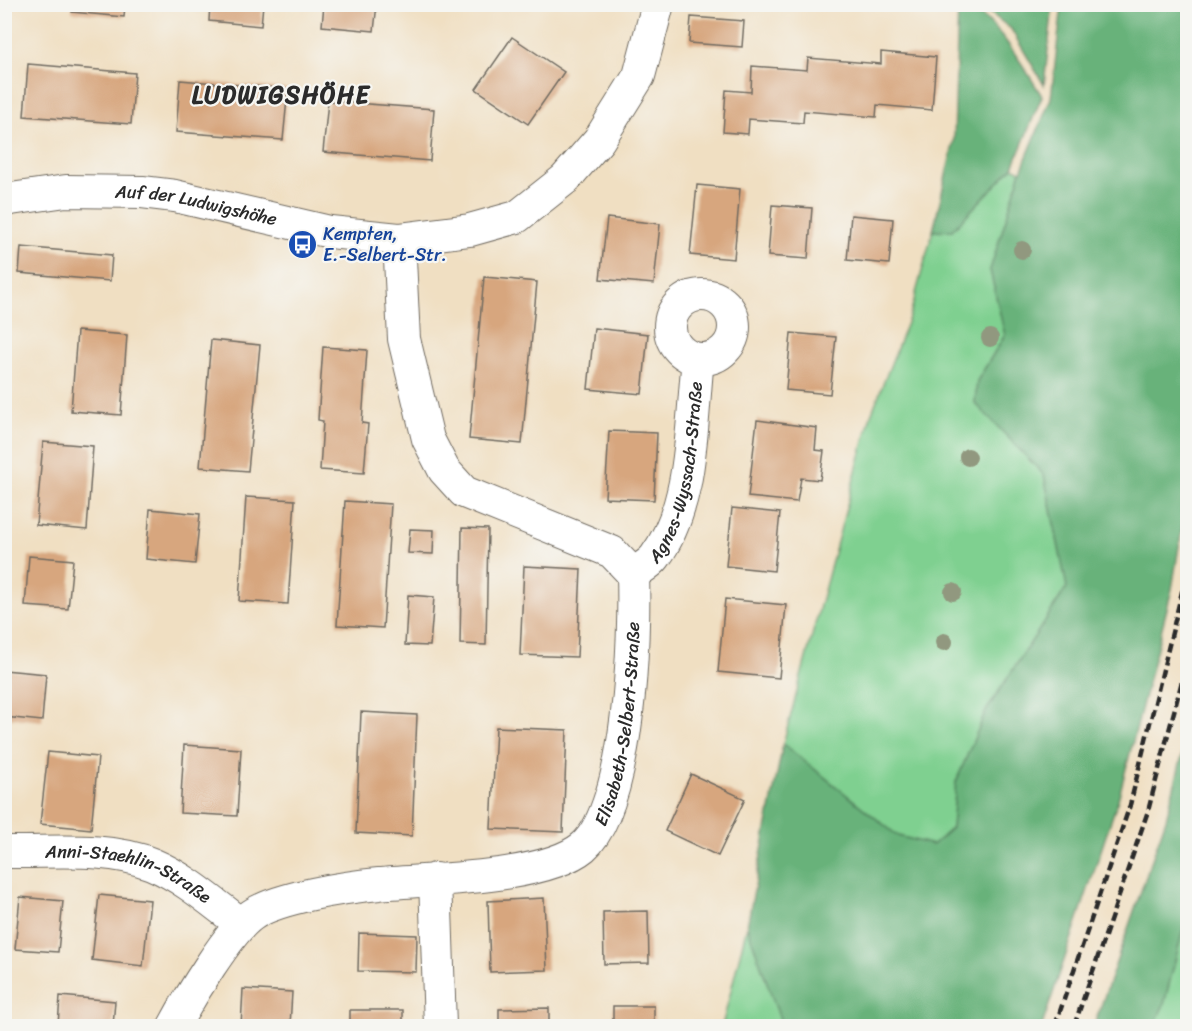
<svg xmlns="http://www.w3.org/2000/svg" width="1192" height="1031" font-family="Sriracha,sans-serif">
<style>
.green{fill:#7fd090;stroke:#557e5e;stroke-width:1.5}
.forest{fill:#67b27a;stroke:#496e52;stroke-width:1.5}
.building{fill:#d7a67e}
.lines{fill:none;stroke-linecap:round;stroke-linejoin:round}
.minor-casing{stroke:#706a60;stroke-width:34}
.minor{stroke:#fff;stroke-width:32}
.rail{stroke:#2b2b2b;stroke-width:4.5;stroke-dasharray:9 4.5;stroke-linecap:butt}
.tree{fill:#91987f}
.labels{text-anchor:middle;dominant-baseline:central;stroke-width:4.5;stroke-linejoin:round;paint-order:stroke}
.street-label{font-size:18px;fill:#2b2b2b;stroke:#f6f6f2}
.transit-label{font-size:18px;fill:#164399;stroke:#f6f6f2;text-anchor:start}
.district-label{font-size:24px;font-weight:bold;letter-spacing:1.5px;fill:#2b2b2b;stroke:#f6f6f2}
</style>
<rect width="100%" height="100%" fill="#f6f6f2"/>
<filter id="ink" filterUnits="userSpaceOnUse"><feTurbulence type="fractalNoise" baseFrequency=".0167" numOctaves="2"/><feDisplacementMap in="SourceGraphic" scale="12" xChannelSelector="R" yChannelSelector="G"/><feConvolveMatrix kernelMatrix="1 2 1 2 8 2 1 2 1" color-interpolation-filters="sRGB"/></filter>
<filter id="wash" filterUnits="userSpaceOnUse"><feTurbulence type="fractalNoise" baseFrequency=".008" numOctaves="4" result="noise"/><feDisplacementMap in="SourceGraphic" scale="24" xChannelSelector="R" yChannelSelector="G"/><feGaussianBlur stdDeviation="1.35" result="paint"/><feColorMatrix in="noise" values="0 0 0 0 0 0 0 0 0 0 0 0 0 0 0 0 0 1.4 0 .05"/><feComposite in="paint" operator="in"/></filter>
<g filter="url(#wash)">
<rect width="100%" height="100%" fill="#f0dfc2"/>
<g class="green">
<path d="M 1013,167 L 1021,171 L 990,270 L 1005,335 L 977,381 L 975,402 L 1044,475 L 1067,587 L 986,711 L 956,782 L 952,828 L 933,845 L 898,836 L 783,744 L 871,415 L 910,315 L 933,231 L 952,230 Z"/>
<path d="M 1187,914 L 1187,1026 L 1154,1026 L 1164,1004 Z"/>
<path d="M 747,926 L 781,1022 L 789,1026 L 722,1026 Z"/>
</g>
<g class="forest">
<path d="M 958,5 C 989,4 1026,71 1042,96 L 1013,167 L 952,230 L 933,231 L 954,141 Z"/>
<path d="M 980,5 L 1053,5 L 1044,85 L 1011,29 Z"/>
<path d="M 1062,5 L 1187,5 L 1187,498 L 1172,589 L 1118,800 L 1042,1026 L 789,1026 L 781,1022 L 747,926 L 783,744 L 898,836 L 933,845 L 952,828 L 956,782 L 986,711 L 1067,587 L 1044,475 L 975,403 L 977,381 L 1005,335 L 990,270 L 1021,171 L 1051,98 Z"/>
<path d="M 1187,736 L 1187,914 L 1164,1004 L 1154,1026 L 1094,1026 L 1166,819 Z"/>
</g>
<g id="blocks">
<g class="building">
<path d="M 73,4 L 125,4 L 124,17 L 72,12 Z"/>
<path d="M 210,4 L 263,4 L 261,26 L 209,21 Z"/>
<path d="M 324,4 L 377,4 L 374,31 L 322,26 Z"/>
<path d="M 691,17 L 744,21 L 742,47 L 689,43 Z"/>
<path d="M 512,37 L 564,72 L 528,124 L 476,89 Z"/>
<path d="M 881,52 L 936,57 L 932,110 L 877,105 L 876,117 L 804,111 L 803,123 L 749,119 L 748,134 L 723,132 L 726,90 L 751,92 L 752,66 L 807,70 L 808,58 L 881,64 Z"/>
<path d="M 28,64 L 135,73 L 131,124 L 24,116 Z"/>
<path d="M 180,80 L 288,89 L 283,140 L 176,132 Z"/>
<path d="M 328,101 L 434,109 L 430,161 L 323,152 Z"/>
<path d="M 697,185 L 740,189 L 734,259 L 690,255 Z"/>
<path d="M 772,205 L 812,208 L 808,259 L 768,256 Z"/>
<path d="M 851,215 L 893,219 L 889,264 L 847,260 Z"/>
<path d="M 607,218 L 660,224 L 654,284 L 600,279 Z"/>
<path d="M 21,247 L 112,255 L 110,281 L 19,273 Z"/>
<path d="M 484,277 L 537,282 L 522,444 L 469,439 Z"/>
<path d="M 594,328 L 648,334 L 642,394 L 588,389 Z"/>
<path d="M 77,331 L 127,335 L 121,415 L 71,411 Z"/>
<path d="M 791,333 L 836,337 L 830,394 L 786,390 Z"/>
<path d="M 4,335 L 8,335 L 6,358 L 4,358 Z"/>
<path d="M 211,340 L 260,345 L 248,471 L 200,467 Z"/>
<path d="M 323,347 L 367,350 L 362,423 L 368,424 L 364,473 L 320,470 L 323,421 L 318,420 Z"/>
<path d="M 757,420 L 817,428 L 815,450 L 824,451 L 820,480 L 801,478 L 797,502 L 748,497 Z"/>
<path d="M 609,431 L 657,433 L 654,500 L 605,498 Z"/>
<path d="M 43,442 L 93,446 L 87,530 L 36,525 Z"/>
<path d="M 246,497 L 295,500 L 288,604 L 239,601 Z"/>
<path d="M 345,501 L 391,504 L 383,628 L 337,625 Z"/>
<path d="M 732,508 L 780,513 L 774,571 L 726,566 Z"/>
<path d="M 150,509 L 200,514 L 195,564 L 146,559 Z"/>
<path d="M 462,528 L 488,529 L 486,645 L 460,644 Z"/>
<path d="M 410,529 L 434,530 L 433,554 L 408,553 Z"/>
<path d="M 29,556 L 73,560 L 68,609 L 25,606 Z"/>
<path d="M 524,566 L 581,569 L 577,657 L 520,655 Z"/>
<path d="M 408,595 L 434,597 L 430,646 L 405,645 Z"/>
<path d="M 725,599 L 786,605 L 779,678 L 718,672 Z"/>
<path d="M 4,670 L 46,674 L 42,721 L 4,717 Z"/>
<path d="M 361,712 L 417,715 L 412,836 L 356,833 Z"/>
<path d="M 496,727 L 567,730 L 563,832 L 491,829 Z"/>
<path d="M 184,745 L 241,749 L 237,816 L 180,813 Z"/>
<path d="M 48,752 L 98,757 L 91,829 L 40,824 Z"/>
<path d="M 691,774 L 745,799 L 718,856 L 665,831 Z"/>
<path d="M 99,895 L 150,900 L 143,966 L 92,960 Z"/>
<path d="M 20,897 L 63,901 L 58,952 L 15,949 Z"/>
<path d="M 544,898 L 547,970 L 490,972 L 488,901 Z"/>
<path d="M 648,911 L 649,963 L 604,964 L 603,912 Z"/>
<path d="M 359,933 L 417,935 L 416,972 L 358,971 Z"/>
<path d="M 243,989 L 292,992 L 290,1026 L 241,1026 Z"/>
<path d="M 60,996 L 115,1001 L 113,1026 L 58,1026 Z"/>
<rect x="613" y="1006" width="41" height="20"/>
<path d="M 549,1008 L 549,1026 L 499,1026 L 499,1009 Z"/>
<rect x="350" y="1010" width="53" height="16"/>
</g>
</g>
</g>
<g filter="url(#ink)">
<use href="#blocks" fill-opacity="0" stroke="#706a60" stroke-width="1.5"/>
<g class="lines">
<defs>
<g id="minor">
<path id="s1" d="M 4,200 L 66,191 L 142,192 L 175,196 L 330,232 L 399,239 L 470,230 L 517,217 L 565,179 L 599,140 L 639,76 L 658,4"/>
<circle cx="702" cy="327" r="32"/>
<path id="s2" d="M 633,574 C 640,569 650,564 655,557 C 694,505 691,421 698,359"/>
<path id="s3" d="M 4,852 C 51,853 108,846 152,864 C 185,878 212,902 241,924"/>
<path d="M 435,879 L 440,1026"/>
<path id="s4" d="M 174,1026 C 188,1000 229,931 252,915 C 278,897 347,887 379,884 C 430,879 544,879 583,847 C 630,807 635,635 633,574 L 612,552 L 464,492 L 444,470 L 428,439 L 404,339 L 399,239"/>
</g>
</defs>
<use href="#minor" class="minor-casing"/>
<use href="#minor" class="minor"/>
<g class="rail">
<path d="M 1055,1026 L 1130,805 L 1188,567"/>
<path d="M 1074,1026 L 1148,811 L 1188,658"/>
</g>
</g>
<g class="tree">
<circle cx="1022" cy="250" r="9"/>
<circle cx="990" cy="338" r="9"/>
<circle cx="968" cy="457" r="9"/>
<circle cx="953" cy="592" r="9"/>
<circle cx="944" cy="642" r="9"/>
</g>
</g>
<defs>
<symbol id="bus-disc" viewBox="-11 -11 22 22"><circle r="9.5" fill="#1a4fb4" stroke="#f6f6f2"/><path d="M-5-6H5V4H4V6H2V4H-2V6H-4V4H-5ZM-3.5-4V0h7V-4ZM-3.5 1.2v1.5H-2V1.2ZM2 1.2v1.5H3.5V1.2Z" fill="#fff"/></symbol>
</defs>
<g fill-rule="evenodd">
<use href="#bus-disc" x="286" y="228" width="33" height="33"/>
</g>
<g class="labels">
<g class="street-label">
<text stroke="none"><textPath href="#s1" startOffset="194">Auf der Ludwigshöhe</textPath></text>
<text stroke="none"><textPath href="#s2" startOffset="117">Agnes-Wyssach-Straße</textPath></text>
<text stroke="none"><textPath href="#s4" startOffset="609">Elisabeth-Selbert-Straße</textPath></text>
<text stroke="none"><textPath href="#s3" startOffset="129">Anni-Staehlin-Straße</textPath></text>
</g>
<g class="transit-label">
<text x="323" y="234">Kempten,<tspan x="323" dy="21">E.-Selbert-Str.</tspan></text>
</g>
<g class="district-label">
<text x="281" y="95">LUDWIGSHÖHE</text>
</g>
</g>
<rect width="1192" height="1031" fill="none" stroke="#f6f6f2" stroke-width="24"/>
</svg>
